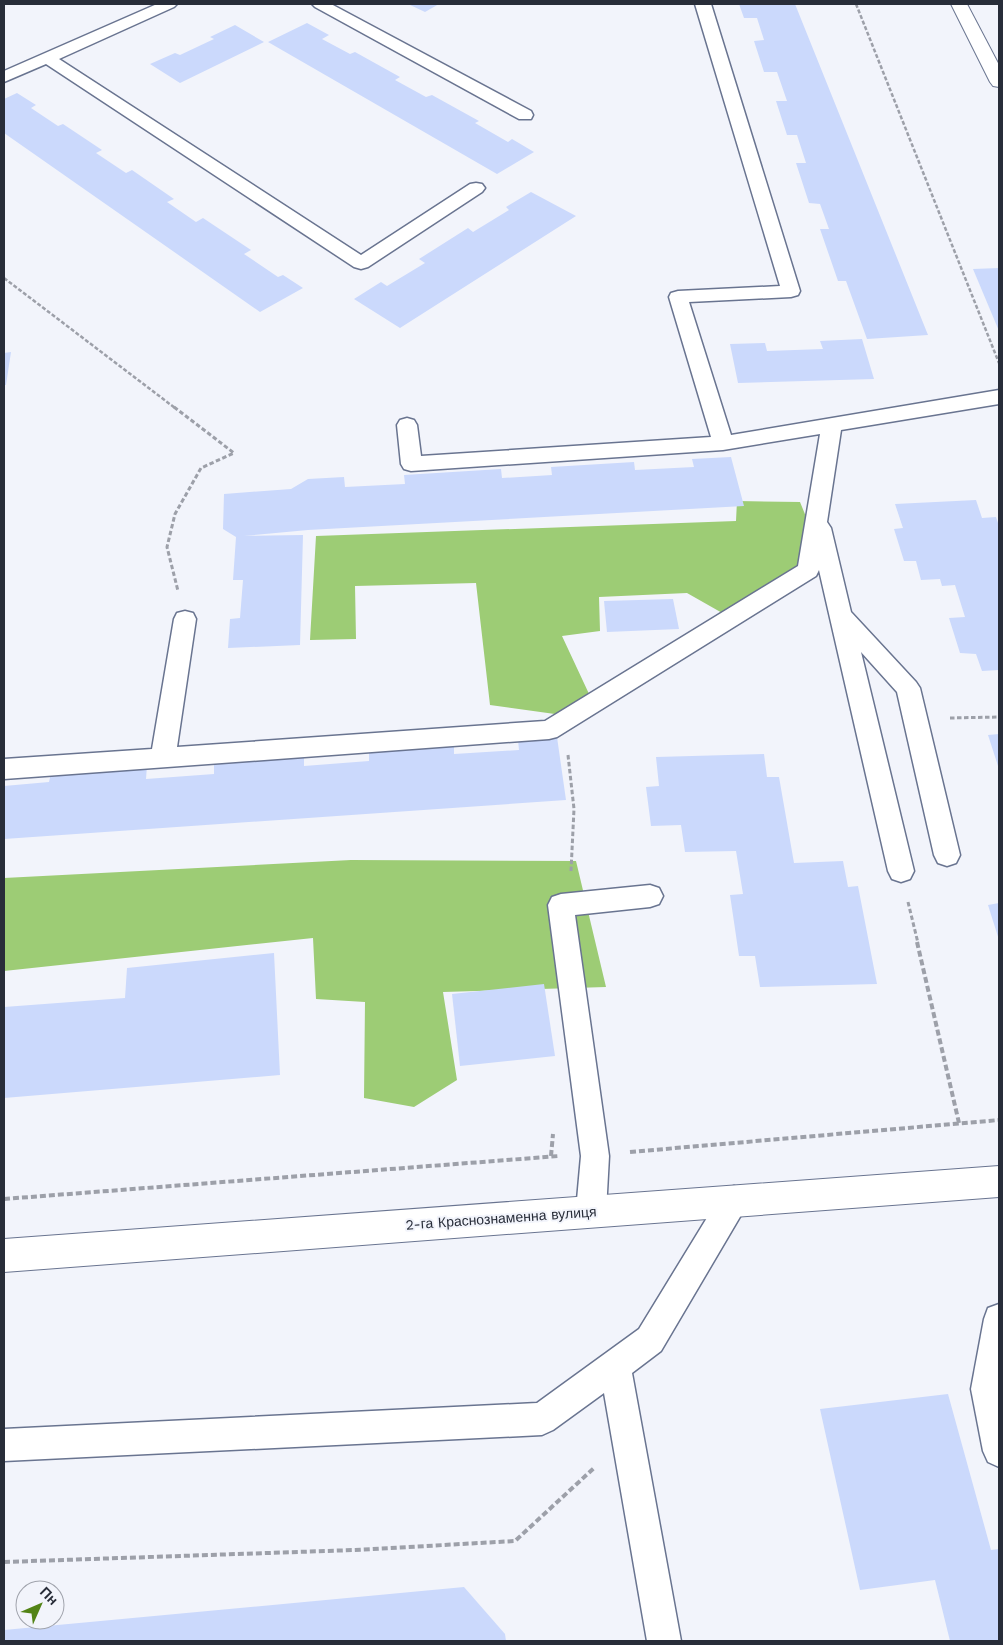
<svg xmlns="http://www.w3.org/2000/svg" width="1003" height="1645" font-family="'Work Sans',sans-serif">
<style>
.forest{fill:#9dcc75}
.building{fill:#cbd9fc}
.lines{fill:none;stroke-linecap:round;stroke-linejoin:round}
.lane-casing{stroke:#697490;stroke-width:3}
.secondary-casing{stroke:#697490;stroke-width:2}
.path-far2{stroke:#9da0a9;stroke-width:2.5;stroke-dasharray:4 2;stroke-linecap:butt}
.path-far1{stroke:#9da0a9;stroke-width:3;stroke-dasharray:4.5 2.5;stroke-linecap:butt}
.path{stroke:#9da0a9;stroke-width:4;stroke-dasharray:6 3;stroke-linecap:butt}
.lane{fill:#fff;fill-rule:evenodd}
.secondary{fill:#fff;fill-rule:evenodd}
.labels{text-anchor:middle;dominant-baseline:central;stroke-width:4;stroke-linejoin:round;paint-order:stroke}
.street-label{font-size:14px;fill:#282d39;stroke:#f2f4fb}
</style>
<rect width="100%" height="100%" fill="#f2f4fb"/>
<g class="forest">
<path d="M 737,501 L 800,502 L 809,524 L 803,567 L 724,614 L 687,593 L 599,597 L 600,631 L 562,636 L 590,696 L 562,715 L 490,705 L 476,583 L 355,586 L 356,639 L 310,640 L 316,536 L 736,521 Z"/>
<path d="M 351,860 L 576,861 L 606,987 L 443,992 L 457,1080 L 414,1107 L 364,1098 L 365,1002 L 316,999 L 313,938 L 4,971 L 4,878 Z"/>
</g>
<g class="building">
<path d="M 408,4 L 439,4 L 425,12 Z"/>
<path d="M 739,4 L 795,4 L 928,335 L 867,339 L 846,281 L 838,281 L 820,229 L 829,229 L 820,204 L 809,203 L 796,163 L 806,163 L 797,135 L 787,135 L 776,101 L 787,101 L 777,72 L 764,72 L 754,41 L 764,40 L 757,18 L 744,18 Z"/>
<path d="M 307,23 L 329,35 L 322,39 L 350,54 L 355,52 L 400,77 L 395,80 L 426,97 L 432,95 L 479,121 L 475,123 L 508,142 L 512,139 L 534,152 L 497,174 L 268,42 Z"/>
<path d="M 235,25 L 264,42 L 180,83 L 150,64 L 175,53 L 180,55 L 214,39 L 210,37 Z"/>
<path d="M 17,93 L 36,105 L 31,108 L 58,126 L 63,124 L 102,150 L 96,153 L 126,173 L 132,170 L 174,199 L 167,202 L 196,222 L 203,218 L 251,250 L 244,254 L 278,277 L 283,275 L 303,288 L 260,312 L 4,133 L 4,99 Z"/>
<path d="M 531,192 L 576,216 L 400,328 L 354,299 L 381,282 L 387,286 L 425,263 L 419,259 L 468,228 L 473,232 L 509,210 L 506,207 Z"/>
<path d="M 999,268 L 999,331 L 973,269 Z"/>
<path d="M 862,339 L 874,379 L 738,383 L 730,344 L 765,343 L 767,351 L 823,349 L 820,341 Z"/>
<path d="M 11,352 L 6,385 L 4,385 L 4,353 Z"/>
<path d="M 731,457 L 744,506 L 308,530 L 244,536 L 303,535 L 300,645 L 228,648 L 230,619 L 240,618 L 243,580 L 233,580 L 236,537 L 223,529 L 224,494 L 291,489 L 308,479 L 344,477 L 345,487 L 405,484 L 404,475 L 501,469 L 502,478 L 552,475 L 551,467 L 634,462 L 635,470 L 694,467 L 692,459 Z"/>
<path d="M 976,500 L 982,518 L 996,517 L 999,526 L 999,670 L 982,671 L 976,654 L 960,653 L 949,618 L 965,617 L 955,585 L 942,586 L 940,579 L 921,580 L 916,561 L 904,561 L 894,529 L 903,528 L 895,504 Z"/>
<path d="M 673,599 L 679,629 L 607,632 L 604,601 Z"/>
<path d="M 999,734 L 999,769 L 988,735 Z"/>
<path d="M 557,737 L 566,800 L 4,839 L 4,786 L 49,782 L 51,773 L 147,766 L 146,779 L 214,774 L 214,763 L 304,757 L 304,766 L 369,761 L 369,751 L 454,745 L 454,754 L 519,750 L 518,740 Z"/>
<path d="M 764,754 L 767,777 L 779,777 L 794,863 L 843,861 L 848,887 L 858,886 L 877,984 L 760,987 L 755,956 L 739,956 L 730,895 L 743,894 L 736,851 L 685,852 L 681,825 L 651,826 L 646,787 L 659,786 L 656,757 Z"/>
<path d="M 999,903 L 999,940 L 988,905 Z"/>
<path d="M 274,953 L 280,1075 L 4,1098 L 4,1007 L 125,998 L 127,968 Z"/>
<path d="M 544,984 L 555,1056 L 460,1066 L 452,994 Z"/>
<path d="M 948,1394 L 991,1550 L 999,1549 L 999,1641 L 950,1641 L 935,1580 L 860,1590 L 820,1409 Z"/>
<path d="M 464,1587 L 505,1634 L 506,1641 L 4,1641 L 4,1630 Z"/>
</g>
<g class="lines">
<defs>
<g id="lane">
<path d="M 157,4 L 177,4 L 174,7 L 59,59 L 361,255 L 470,184 L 476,183 L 482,184 L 485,188 L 482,192 L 368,267 L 361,269 L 354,267 L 46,64 L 4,82 L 4,71 Z"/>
<path d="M 312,4 L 331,4 L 531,111 L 533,115 L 531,119 L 519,119 L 315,7 Z"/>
<path d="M 695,4 L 711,4 L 800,291 L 798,295 L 791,297 L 689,302 L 731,435 L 999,390 L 999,404 L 841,430 L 827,522 L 831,528 L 851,612 L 916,682 L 920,688 L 960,855 L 956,863 L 947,866 L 938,863 L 934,855 L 897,692 L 861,652 L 914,871 L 910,879 L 901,882 L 892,879 L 888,871 L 819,570 L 816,576 L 557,737 L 549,739 L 4,779 L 4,759 L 152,749 L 174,619 L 177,613 L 185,611 L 193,613 L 196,619 L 177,747 L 545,721 L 798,566 L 820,434 L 723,450 L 411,471 L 404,469 L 401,464 L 397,425 L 400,420 L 407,418 L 414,420 L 417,425 L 421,456 L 711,437 L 669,297 L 671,293 L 678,291 L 780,286 Z"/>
<path d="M 650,885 L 659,888 L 663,896 L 659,904 L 650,907 L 575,915 L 609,1156 L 606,1211 L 601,1221 L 591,1225 L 581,1221 L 576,1211 L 581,1156 L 548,905 L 552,897 L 561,894 Z"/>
<path d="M 734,1186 L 744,1190 L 749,1200 L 744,1210 L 661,1351 L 632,1373 L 681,1641 L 647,1641 L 604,1393 L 553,1430 L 542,1435 L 4,1461 L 4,1429 L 537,1403 L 639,1329 L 724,1190 Z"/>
<path d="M 999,1304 L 999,1467 L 988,1462 L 983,1451 L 971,1389 L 984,1319 L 988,1308 Z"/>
</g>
<g id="secondary">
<path d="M 951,4 L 967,4 L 999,65 L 999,87 L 993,86 L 990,82 Z"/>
<path d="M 999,1166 L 999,1197 L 4,1272 L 4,1239 Z"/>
</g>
</defs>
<use href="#lane" class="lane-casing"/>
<use href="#secondary" class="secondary-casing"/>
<g class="path-far2">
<path d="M 856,4 L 999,363"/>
<path d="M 4,278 L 175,408"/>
</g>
<g class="path-far1">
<path d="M 174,407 L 234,453 L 201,468 L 175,514 L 167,547 L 178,591"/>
<path d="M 950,718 L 999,717"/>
<path d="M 568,755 L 574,809 L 571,871"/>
<path d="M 908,902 L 918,943"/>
</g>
<g class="path">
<path d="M 917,942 L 959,1123"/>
<path d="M 630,1152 L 999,1120"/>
<path d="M 551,1156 L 553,1134"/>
<path d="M 4,1199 L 559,1156"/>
<path d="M 4,1562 L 355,1550 L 515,1541 L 594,1468"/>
</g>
<use href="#lane" class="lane"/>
<use href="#secondary" class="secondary"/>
</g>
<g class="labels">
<g class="street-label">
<text transform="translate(501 1218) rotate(-4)">2-га Краснознаменна вулиця</text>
</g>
</g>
<rect width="1003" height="1645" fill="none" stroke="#282d39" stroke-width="10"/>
<g transform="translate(40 1605) rotate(45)"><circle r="24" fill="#f2f4fb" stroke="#a1a4ad"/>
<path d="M0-4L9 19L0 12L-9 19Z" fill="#528316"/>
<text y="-8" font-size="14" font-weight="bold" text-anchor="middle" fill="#282d39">Пн</text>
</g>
</svg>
